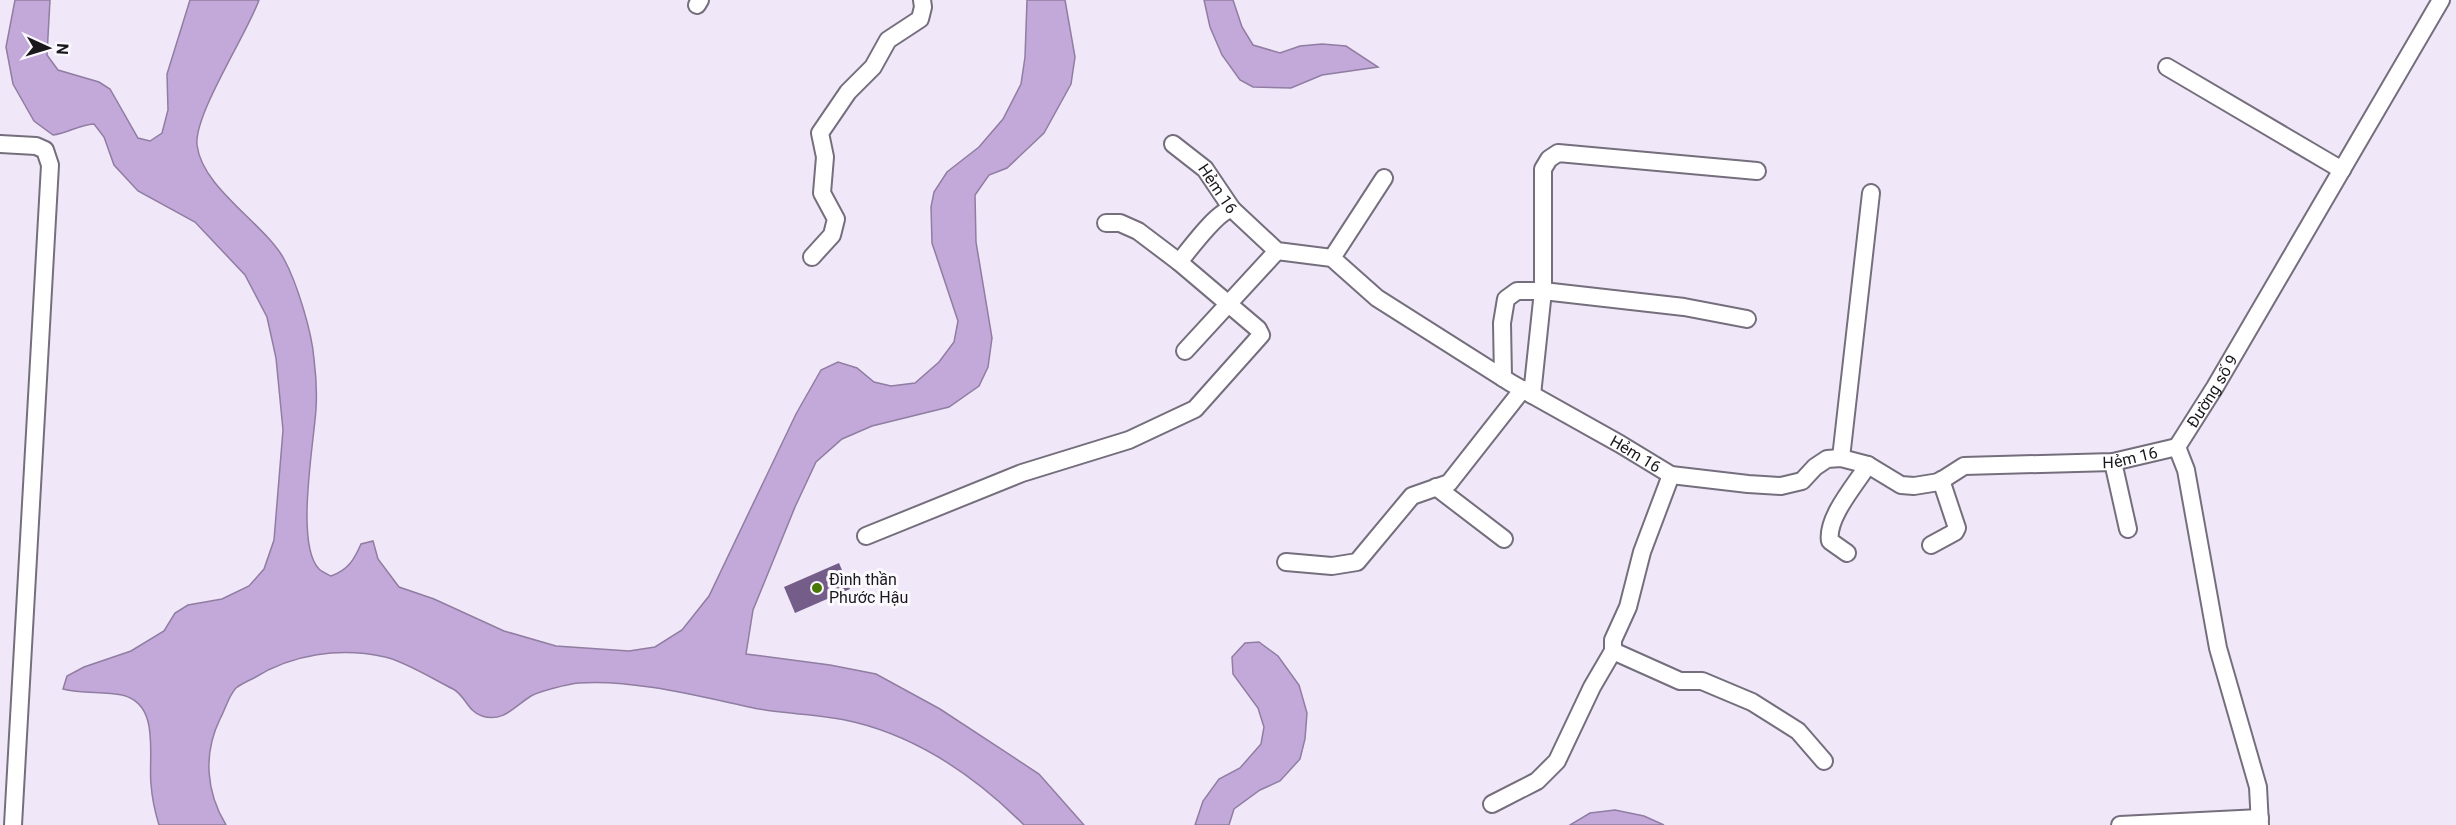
<svg xmlns="http://www.w3.org/2000/svg" width="2456" height="825" font-family="Roboto,sans-serif">
<style>
.water{fill:#c2a9da;stroke:#907da1;stroke-width:1.5}
.building{fill:#745d89}
.lines{fill:none;stroke-linecap:round;stroke-linejoin:round}
.minor-casing{stroke:#756e7c;stroke-width:20}
.minor{stroke:#fff;stroke-width:16}
.poi-dot{fill:#477904;stroke:#fbf8fe;stroke-width:2}
.labels{text-anchor:middle;dominant-baseline:central;stroke-width:6;stroke-linejoin:round;paint-order:stroke}
.street-label{font-size:16px;fill:#1a171d;stroke:#fbf8fe}
.poi-label{font-size:16px;fill:#1a171d;stroke:#fbf8fe;text-anchor:start}
</style>
<rect width="100%" height="100%" fill="#f0e8f9"/>
<g class="water">
<path d="M 15,0 L 50,0 L 47,55 L 58,70 L 99,82 L 110,89 L 138,138 L 150,141 L 162,133 L 168,110 L 167,74 L 190,0 L 259,0 C 247,34 194,114 197,145 C 202,188 264,223 284,259 C 297,283 312,332 314,359 C 316,375 317,393 316,409 C 314,442 295,545 319,569 C 322,572 327,574 331,576 C 348,570 354,560 361,544 L 373,541 L 378,559 L 399,587 L 434,599 L 504,631 L 556,646 L 629,651 L 655,647 L 682,630 L 709,596 L 796,414 L 821,370 L 838,362 L 857,368 L 874,382 L 891,386 L 915,383 L 939,362 L 954,342 L 958,321 L 932,243 L 931,207 L 934,192 L 947,172 L 979,147 L 1003,119 L 1021,84 L 1025,57 L 1027,0 L 1065,0 L 1075,57 L 1071,84 L 1044,133 L 1007,168 L 989,175 L 975,195 L 976,242 L 992,338 L 988,367 L 979,386 L 949,407 L 872,426 L 842,439 L 816,462 L 795,507 L 753,610 L 746,654 L 830,665 L 876,674 L 940,709 L 1039,774 L 1084,825 L 1024,825 C 977,778 920,738 854,722 C 820,713 783,715 749,707 C 698,696 631,679 579,683 C 568,684 540,691 531,696 C 515,706 503,723 482,716 C 468,712 465,695 453,689 C 435,680 404,661 385,657 C 340,647 292,654 254,678 C 248,681 241,684 236,688 C 229,695 225,710 220,719 C 203,754 206,792 226,825 L 159,825 C 155,812 152,798 151,784 C 148,756 161,704 122,695 C 103,691 82,694 63,689 L 67,676 L 84,667 L 131,651 L 164,631 L 175,613 L 188,605 L 222,599 L 249,586 L 264,569 L 274,540 L 283,430 L 276,358 L 267,317 L 245,275 L 195,222 L 138,191 L 114,165 L 104,137 L 94,124 C 78,125 68,133 53,135 L 34,121 L 13,84 L 6,47 Z"/>
<path d="M 1204,0 L 1233,0 L 1242,27 L 1253,45 L 1280,53 L 1300,46 L 1322,44 L 1346,46 L 1378,67 L 1322,75 L 1291,88 L 1253,87 L 1240,80 L 1222,55 L 1210,27 Z"/>
<path d="M 1259,642 L 1278,656 L 1299,685 L 1307,713 L 1305,739 L 1300,759 L 1280,781 L 1260,790 L 1234,809 L 1229,825 L 1195,825 L 1203,801 L 1219,779 L 1240,768 L 1261,744 L 1264,727 L 1258,708 L 1233,674 L 1232,657 L 1245,643 Z"/>
<path d="M 1615,810 L 1644,816 L 1664,825 L 1570,825 L 1590,813 Z"/>
</g>
<path class="building" d="M 839,563 L 850,589 L 795,613 L 784,587 Z"/>
<g class="lines">
<defs>
<g id="minor">
<path d="M 697,5 L 700,0"/>
<path d="M 2167,67 L 2342,170"/>
<path d="M 0,144 L 36,146 L 45,150 L 50,165 L 13,825"/>
<path id="s1" d="M 1173,144 L 1205,169 L 1232,209 L 1277,251 L 1332,258 L 1377,298 L 1511,383 L 1620,444 L 1671,475 L 1748,484 L 1781,486 L 1802,481 L 1815,467 L 1827,459 L 1841,458 L 1868,465 L 1901,485 L 1914,486 L 1939,482 L 1964,466 L 2113,462 L 2177,447"/>
<path d="M 812,257 L 832,235 L 836,219 L 822,193 L 825,157 L 820,133 L 848,92 L 873,67 L 888,40 L 920,19 L 923,7 L 922,0"/>
<path d="M 1332,258 L 1384,178"/>
<path d="M 1179,262 C 1190,249 1217,211 1232,209"/>
<path d="M 1185,351 L 1277,251"/>
<path d="M 1503,378 L 1502,323 L 1506,299 L 1517,291 L 1543,291 L 1684,307 L 1747,319"/>
<path d="M 1532,395 L 1543,291 L 1543,169 L 1549,159 L 1558,153 L 1757,171"/>
<path id="s2" d="M 2177,447 L 2215,387 L 2441,0"/>
<path d="M 2177,447 L 2186,470 L 2218,648 L 2258,787 L 2260,825"/>
<path d="M 1841,458 L 1871,193"/>
<path d="M 2113,462 L 2128,529"/>
<path d="M 1671,475 L 1642,552 L 1628,607 L 1613,640 L 1613,651 L 1680,681 L 1702,681 L 1752,702 L 1798,731 L 1824,761"/>
<path d="M 1436,487 L 1504,539"/>
<path d="M 866,536 L 1022,473 L 1129,440 L 1195,409 L 1261,335 L 1258,329 L 1179,262 L 1138,231 L 1120,223 L 1106,223"/>
<path d="M 1931,545 L 1955,532 L 1957,528 L 1941,480"/>
<path d="M 1847,553 L 1830,541 C 1826,518 1856,484 1868,465"/>
<path d="M 1286,562 L 1332,566 L 1357,562 L 1412,496 L 1449,483 L 1523,389"/>
<path d="M 1492,804 L 1537,781 L 1557,761 L 1592,687 L 1613,651"/>
<path d="M 2120,825 L 2260,818"/>
</g>
</defs>
<use href="#minor" class="minor-casing"/>
<use href="#minor" class="minor"/>
</g>
<circle class="poi-dot" cx="817" cy="588" r="6"/>
<g class="labels">
<g class="street-label">
<text stroke="none"><textPath href="#s1" startOffset="64">Hẻm 16</textPath></text>
<text stroke="none"><textPath href="#s2" startOffset="66">Đường số 9</textPath></text>
<text stroke="none"><textPath href="#s1" startOffset="568">Hẻm 16</textPath></text>
<text stroke="none"><textPath href="#s1" startOffset="1090">Hẻm 16</textPath></text>
</g>
<g class="poi-label">
<text x="829" y="579">Đình thần<tspan x="829" dy="18">Phước Hậu</tspan></text>
</g>
</g>
<g transform="translate(48 48) rotate(94)" stroke="#fbf8fe" stroke-width="4.5" paint-order="stroke">
<path d="M0-4.5L10 22L0 15L-10 22Z" fill="#1a171d"/>
<text y="-9" font-size="16" font-weight="bold" text-anchor="middle" fill="#1a171d">N</text>
</g>
</svg>
